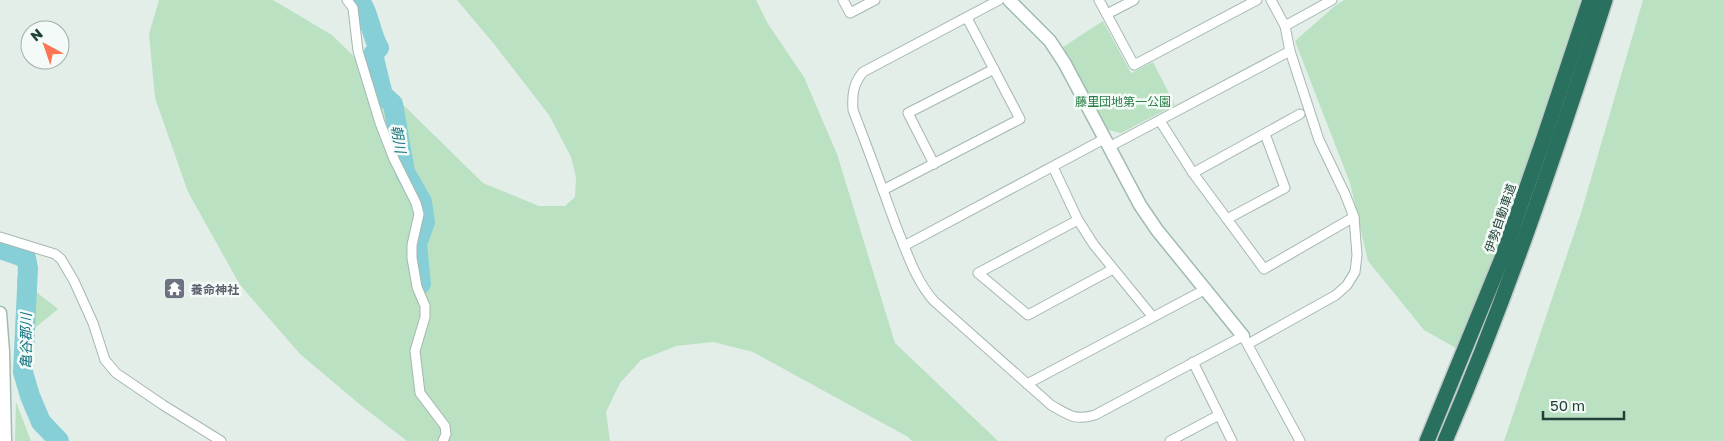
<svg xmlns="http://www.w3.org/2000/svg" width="1723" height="441" font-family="'Golos Text','Noto Sans JP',sans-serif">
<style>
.green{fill:#bbe1c3}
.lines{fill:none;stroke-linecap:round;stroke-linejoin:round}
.river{stroke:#87cfd7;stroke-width:20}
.street-casing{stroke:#a5b7b0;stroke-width:11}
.secondary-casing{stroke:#a1bbb0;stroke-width:15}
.highway-casing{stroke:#c1cac7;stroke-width:18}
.street{stroke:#fff;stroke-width:9}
.secondary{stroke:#fff;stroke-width:12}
.highway{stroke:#2a705e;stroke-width:15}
.labels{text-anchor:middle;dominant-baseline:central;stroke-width:5;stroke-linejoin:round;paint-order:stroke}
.park-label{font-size:12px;fill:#287c44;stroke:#f4faf7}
.street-label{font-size:12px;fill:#214137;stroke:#f4faf7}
.worship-label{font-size:12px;font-weight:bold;fill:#5b616d;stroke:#f4faf7;text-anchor:start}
.water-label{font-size:14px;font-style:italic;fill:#167683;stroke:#f4faf7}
</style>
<rect width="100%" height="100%" fill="#e3eee9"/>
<g class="green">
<path d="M 159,0 L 273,0 L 332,35 L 483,183 L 539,206 L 565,206 L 575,197 L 576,177 L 571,157 L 549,115 L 494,44 L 457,0 L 756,0 L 768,24 L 804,77 L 837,154 L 895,343 L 998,441 L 912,441 L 908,437 L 753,352 L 713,342 L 676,346 L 641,360 L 620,383 L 606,412 L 610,441 L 407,441 L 363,407 L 300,354 L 240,285 L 188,192 L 155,98 L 149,34 Z"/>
<path d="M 1344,0 L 1580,0 L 1572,34 L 1498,311 L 1479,345 L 1461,351 L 1424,330 L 1368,261 L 1350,183 L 1295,41 L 1336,5 Z"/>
<path d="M 1643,0 L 1723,0 L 1723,441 L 1504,441 L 1581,213 Z"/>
<path d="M 1103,21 L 1131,73 L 1153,62 L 1175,105 L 1121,133 L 1108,130 L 1063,47 Z"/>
<path d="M 17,277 L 58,309 L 30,332 L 17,318 Z"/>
<path d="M 16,402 L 31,441 L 15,441 Z"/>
</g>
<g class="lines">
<g class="river">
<path d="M 359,0 C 370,13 370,33 379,48 L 373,54 L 383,95 L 393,104 L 405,172 L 422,202 L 425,222 L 417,244 L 421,284"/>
<path d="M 0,249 L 26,258 L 28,268 L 23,372 L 30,396 L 41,422 L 59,441"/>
</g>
<defs>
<g id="street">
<path d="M 347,0 L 353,8 L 358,51 L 380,123 L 394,159 L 416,203 L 419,214 L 412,245 L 412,258 L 417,287 L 425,306 L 425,317 L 415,351 L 420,393 L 445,426 L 446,434 L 443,441"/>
<path d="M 843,0 L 850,13 L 875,0"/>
<path d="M 999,0 L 863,72 C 853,84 852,95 853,110 C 868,149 882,187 896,226 C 907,252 915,280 934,301 L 1051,405 C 1069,415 1074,421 1095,415 L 1243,336 L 1300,441"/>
<path d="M 1099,0 L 1134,65 L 1257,0"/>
<path d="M 1271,0 L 1285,26"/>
<path d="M 1107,14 L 1134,0"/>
<path d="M 1160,121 L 1193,173 L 1264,269 L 1354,217"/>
<path d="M 1109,147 L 1290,51"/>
<path d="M 934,164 L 908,113 L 994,69"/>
<path d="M 1053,167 L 1078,220 L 1094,245 L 1152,316"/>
<path d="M 1193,173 L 1300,114"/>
<path d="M 883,190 L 1020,119 L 967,18"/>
<path d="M 1227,219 L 1285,188 L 1265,134"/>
<path d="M 1078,220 L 978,273 L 1028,315 L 1113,269"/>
<path d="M 0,237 L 55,254 L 61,259 L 74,281 L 93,323 L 105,360 L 116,373 L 163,405 L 221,441"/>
<path d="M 904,246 L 1104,139"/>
<path d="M 1248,344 L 1336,295 L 1347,285 L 1355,272 L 1357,255 L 1354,217 L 1345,194 L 1319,140 L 1290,51 L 1285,26 L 1332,0"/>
<path d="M 1193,362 L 1232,441"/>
<path d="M 1027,384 L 1206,289"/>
<path d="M 1170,441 L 1219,415"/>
</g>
<g id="secondary">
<path d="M 1009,0 L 1050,41 L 1065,64 L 1140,205 L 1157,230 L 1243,336"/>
<path d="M 0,313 L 3,352 L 5,441"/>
</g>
<g id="highway">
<path d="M 1427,441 L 1502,258 L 1544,138 L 1590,0"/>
<path d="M 1445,441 C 1507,297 1557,149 1605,0"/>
</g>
</defs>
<use href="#street" class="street-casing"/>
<use href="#secondary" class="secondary-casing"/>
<use href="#highway" class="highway-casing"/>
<use href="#street" class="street"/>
<use href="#secondary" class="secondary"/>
<use href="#highway" class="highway"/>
</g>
<defs>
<symbol id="temple-square" viewBox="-11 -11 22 22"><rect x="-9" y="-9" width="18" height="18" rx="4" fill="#6b7280" stroke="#f4faf7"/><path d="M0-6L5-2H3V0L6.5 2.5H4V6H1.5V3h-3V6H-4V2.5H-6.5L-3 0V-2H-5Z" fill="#fff"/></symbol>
</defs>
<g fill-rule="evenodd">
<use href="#temple-square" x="162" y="276" width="25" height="25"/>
</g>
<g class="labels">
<g class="park-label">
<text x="1123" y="101">藤里団地第一公園</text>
</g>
<g class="street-label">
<text transform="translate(1500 218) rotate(-71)">伊勢自動車道</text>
</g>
<g class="worship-label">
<text x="191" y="289">養命神社</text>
</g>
<g class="water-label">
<text transform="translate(399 139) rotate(80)">朝川</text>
<text transform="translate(25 341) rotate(-90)">亀谷郡川</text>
</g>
</g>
<g transform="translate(45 45) rotate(320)"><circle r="24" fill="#f4faf7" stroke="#a0b0aa"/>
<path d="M0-4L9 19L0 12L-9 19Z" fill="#fd7553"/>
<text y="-8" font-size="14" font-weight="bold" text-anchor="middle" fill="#214137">N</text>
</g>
<path d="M1543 411v8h81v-8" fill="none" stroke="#214137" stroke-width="2.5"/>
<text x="1550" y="411" font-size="15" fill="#214137" stroke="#f4faf7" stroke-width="4" paint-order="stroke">50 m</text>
</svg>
